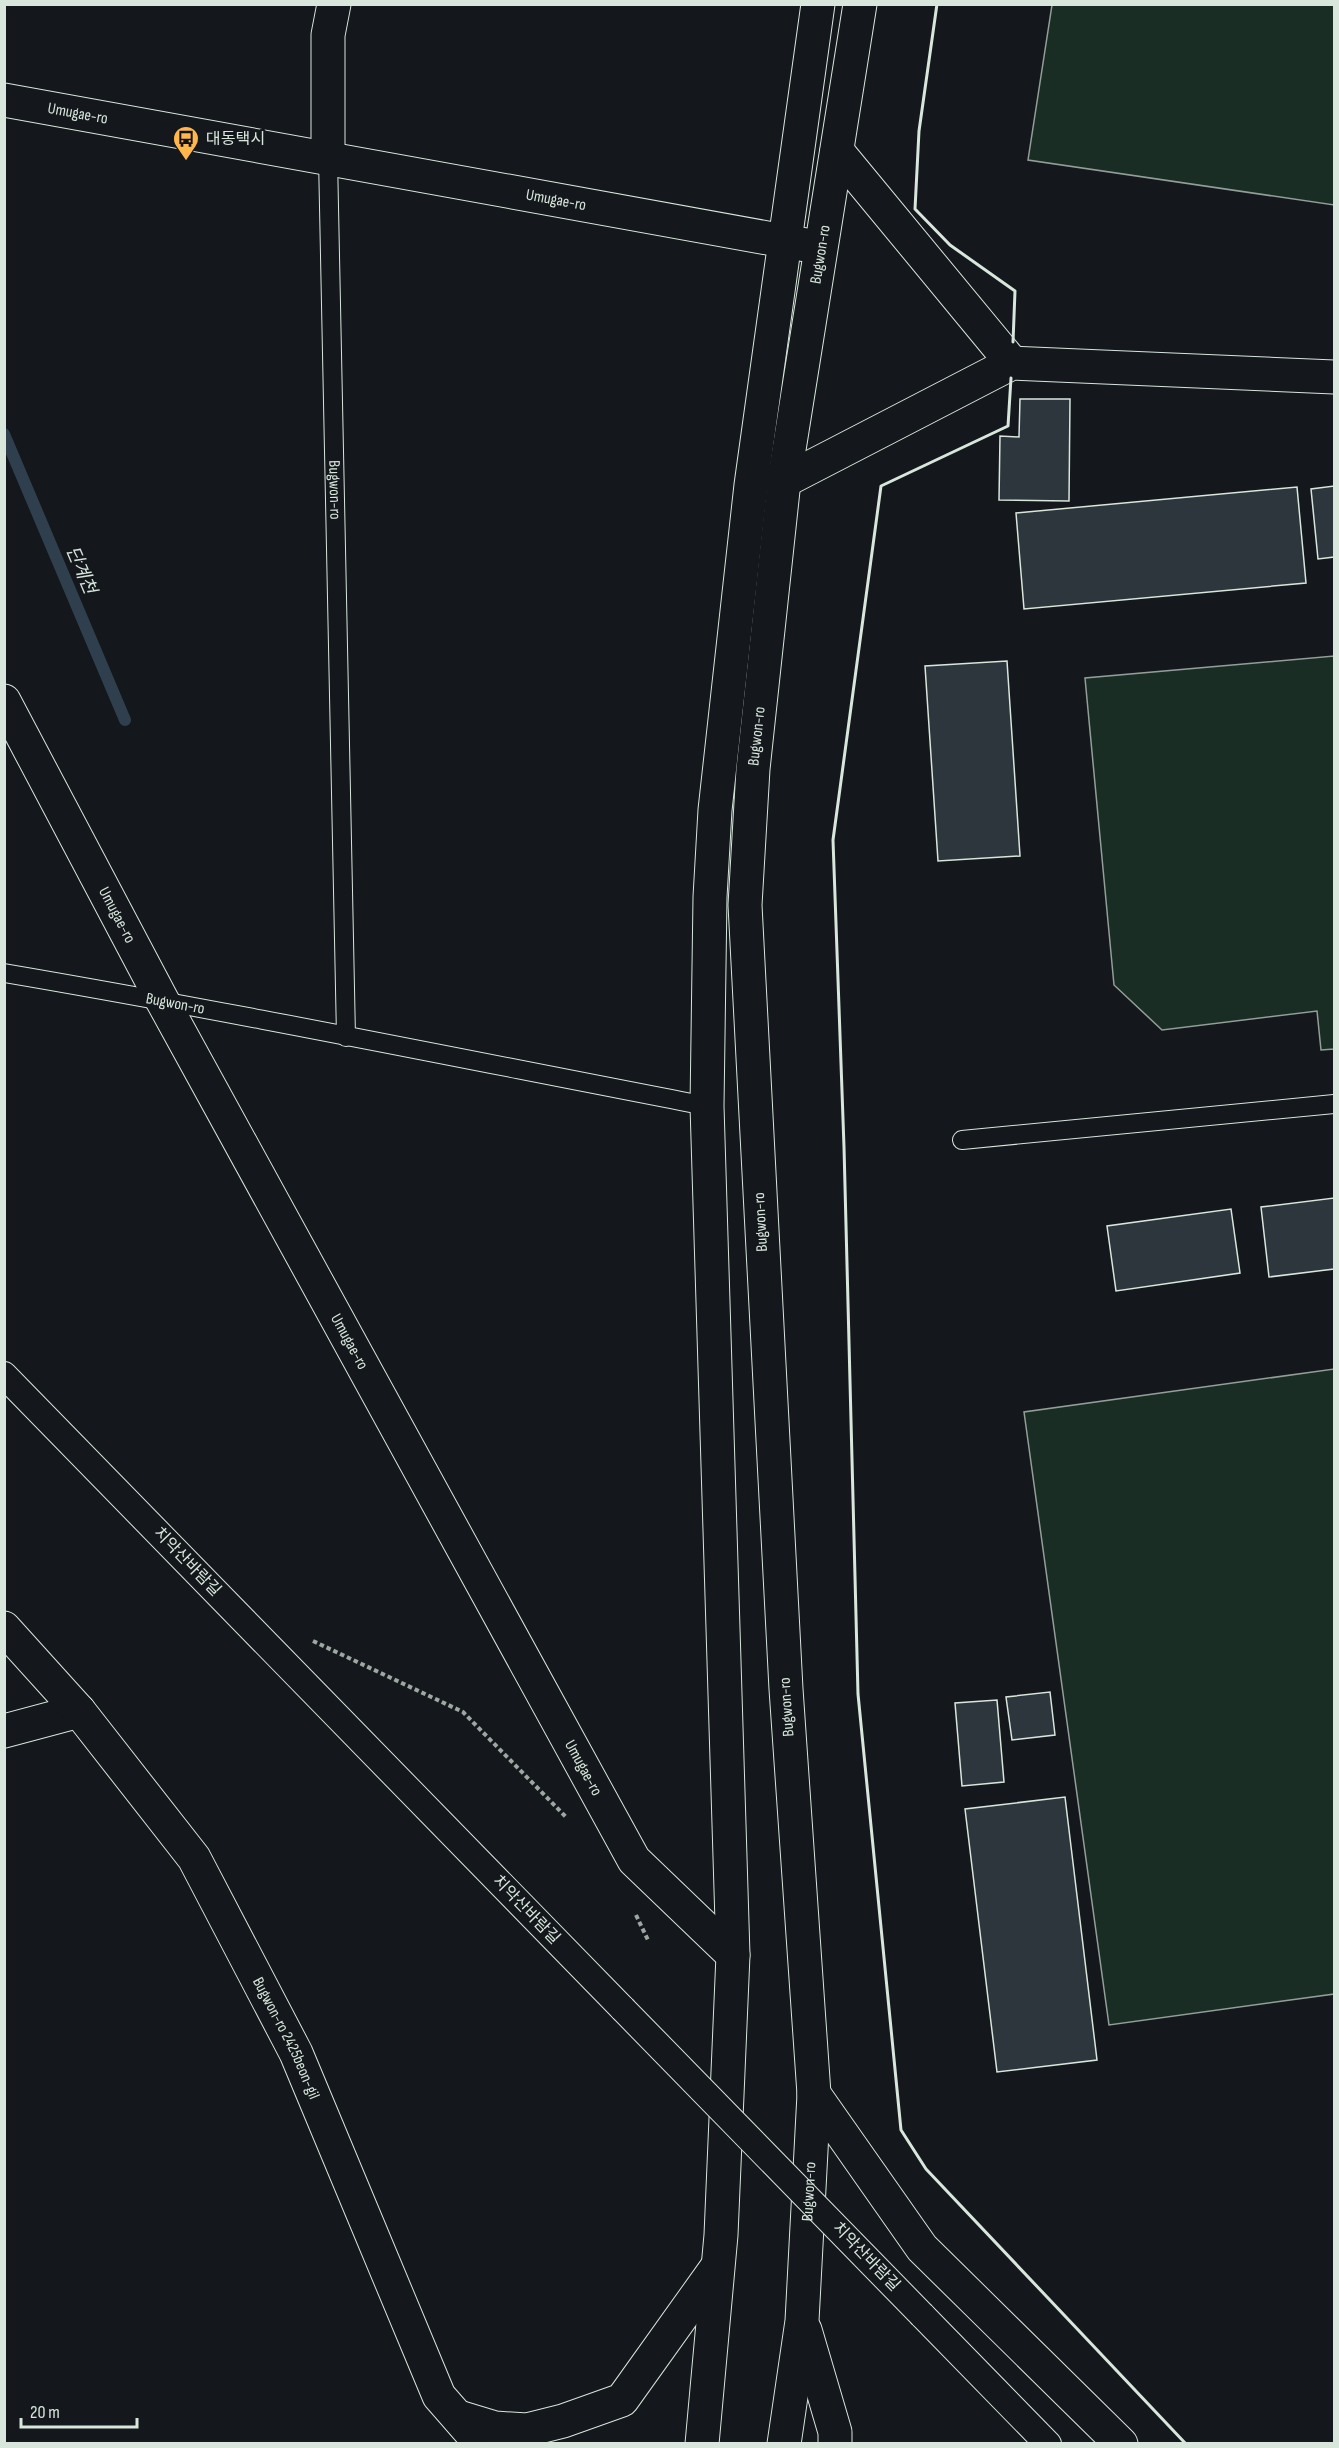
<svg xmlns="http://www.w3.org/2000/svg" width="1339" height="2448" font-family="'Sofia Sans Condensed','Noto Sans KR',sans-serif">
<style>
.green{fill:#1a2d24;stroke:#939e99;stroke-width:1.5}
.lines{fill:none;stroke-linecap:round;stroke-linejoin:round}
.stream{stroke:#2f3f4d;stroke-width:12}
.building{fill:#2c363c;stroke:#d8e6dc;stroke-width:1.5}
.service-casing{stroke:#d8e6dc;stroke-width:20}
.pedestrian-casing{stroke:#d8e6dc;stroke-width:28}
.minor-casing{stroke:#d8e6dc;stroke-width:35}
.tertiary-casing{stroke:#d8e6dc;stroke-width:35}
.path{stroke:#9da8a2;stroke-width:4;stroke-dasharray:4.5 3;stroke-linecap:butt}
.service{stroke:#14181c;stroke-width:18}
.pedestrian{stroke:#14181c;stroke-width:26}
.minor{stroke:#14181c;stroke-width:33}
.tertiary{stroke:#14181c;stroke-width:33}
.pedestrian-bridge-casing{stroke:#d8e6dc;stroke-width:28;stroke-linecap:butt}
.pedestrian-bridge{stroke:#14181c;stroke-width:26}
.wall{stroke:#d8e6dc;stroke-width:3}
.labels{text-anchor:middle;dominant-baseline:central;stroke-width:4.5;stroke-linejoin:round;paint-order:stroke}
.street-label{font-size:16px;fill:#d8e6dc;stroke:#14181c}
.poi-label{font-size:16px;fill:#d8e6dc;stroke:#14181c;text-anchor:start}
.water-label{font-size:18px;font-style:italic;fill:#d8e6dc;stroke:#14181c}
</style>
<rect width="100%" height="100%" fill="#14181c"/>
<g class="green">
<path d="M 1052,5 L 1334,5 L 1334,205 L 1028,160 Z"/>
<path d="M 1334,656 L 1334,1049 L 1321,1050 L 1317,1011 L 1162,1030 L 1114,985 L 1085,678 Z"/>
<path d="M 1334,1369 L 1334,1994 L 1109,2025 L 1024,1412 Z"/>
</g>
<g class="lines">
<path class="stream" d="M 4,434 L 125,720"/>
</g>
<g class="building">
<path d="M 1020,399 L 1070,399 L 1069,501 L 999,500 L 1000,436 L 1019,437 Z"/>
<path d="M 1334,486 L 1334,557 L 1318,559 L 1311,489 Z"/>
<path d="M 1297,487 L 1306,583 L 1024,609 L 1016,513 Z"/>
<path d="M 1007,661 L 1020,856 L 938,861 L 925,666 Z"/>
<path d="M 1334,1198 L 1334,1269 L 1269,1277 L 1261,1207 Z"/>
<path d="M 1231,1209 L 1240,1273 L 1116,1291 L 1107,1226 Z"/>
<path d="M 1050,1692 L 1055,1735 L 1012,1740 L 1006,1697 Z"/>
<path d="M 997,1700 L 1004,1782 L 962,1786 L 955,1703 Z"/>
<path d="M 1065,1797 L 1097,2060 L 997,2072 L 965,1809 Z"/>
</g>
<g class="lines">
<defs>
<g id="service">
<path id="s1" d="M 328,158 L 346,1037"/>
<path id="s2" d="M 4,973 C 239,1013 473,1061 707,1106"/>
<path d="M 962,1140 L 1334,1104"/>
</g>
<g id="pedestrian">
<path d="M 4,1375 L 623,2009"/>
<path d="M 922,2315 L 1048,2444"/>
</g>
<g id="minor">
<path d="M 837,151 L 1012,363"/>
<path d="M 328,158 L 328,35 L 334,4"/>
<path d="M 784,481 L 1012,363 L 1334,377"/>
<path id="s3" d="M 4,701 L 162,1000 L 634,1860 L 733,1955"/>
<path d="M 4,1731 L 79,1711"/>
<path d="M 814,2094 L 922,2248 L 1121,2444"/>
</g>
<g id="tertiary">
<path id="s4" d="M 4,100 L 806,245"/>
<path id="s5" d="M 4,1628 L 79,1711 L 194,1858 L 296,2053 L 439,2396 L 481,2444"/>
<path d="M 805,2330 L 835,2432 L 835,2444"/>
<path d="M 462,2418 L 495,2428 L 527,2430 L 563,2421 L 622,2400 L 717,2267"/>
<path d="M 702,2444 L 721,2235 L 733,1955 L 707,1106 L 710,897 L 715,810 L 751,485 L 818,4"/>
<path id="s6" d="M 784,2444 L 802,2321 L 814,2094 L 786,1689 L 745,905 L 753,769 L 784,481 L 860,4"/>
</g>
</defs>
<use href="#service" class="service-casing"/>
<use href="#pedestrian" class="pedestrian-casing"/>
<use href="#minor" class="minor-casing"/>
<use href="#tertiary" class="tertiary-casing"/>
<g class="path">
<path d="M 313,1641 L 463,1712 L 566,1817"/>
<path d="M 636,1915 L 648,1940"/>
</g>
<use href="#service" class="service"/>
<use href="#pedestrian" class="pedestrian"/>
<use href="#minor" class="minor"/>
<use href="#tertiary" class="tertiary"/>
<defs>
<path id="pedestrian-bridge" d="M 623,2009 L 922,2315"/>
</defs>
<use href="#pedestrian-bridge" class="pedestrian-bridge-casing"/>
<use href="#pedestrian-bridge" class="pedestrian-bridge"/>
<g class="wall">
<path d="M 937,4 L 919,131 L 915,209 L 950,245 L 1015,291 L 1013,342"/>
<path d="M 1011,378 L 1008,426 L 881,486 L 833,840 L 844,1147 L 858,1694 L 901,2130 L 926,2169 L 1186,2444"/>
</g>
</g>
<defs>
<symbol id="bus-pin" viewBox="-11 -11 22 30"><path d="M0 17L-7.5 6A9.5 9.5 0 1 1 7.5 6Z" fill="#ffb74d" stroke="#14181c"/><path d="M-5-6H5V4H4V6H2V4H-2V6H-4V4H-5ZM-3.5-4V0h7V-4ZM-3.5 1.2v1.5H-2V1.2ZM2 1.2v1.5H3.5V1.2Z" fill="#111"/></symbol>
</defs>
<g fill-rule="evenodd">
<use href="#bus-pin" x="171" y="124" width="30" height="40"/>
</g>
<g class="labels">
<g class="street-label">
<text stroke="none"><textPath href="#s4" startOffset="75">Umugae-ro</textPath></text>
<text stroke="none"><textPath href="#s4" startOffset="561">Umugae-ro</textPath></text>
<text stroke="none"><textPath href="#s6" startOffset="2198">Bugwon-ro</textPath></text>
<text stroke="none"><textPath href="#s1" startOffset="332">Bugwon-ro</textPath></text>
<text stroke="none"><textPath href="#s6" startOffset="1712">Bugwon-ro</textPath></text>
<text stroke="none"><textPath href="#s3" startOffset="242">Umugae-ro</textPath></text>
<text stroke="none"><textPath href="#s2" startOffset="174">Bugwon-ro</textPath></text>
<text transform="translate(761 1222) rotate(-93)">Bugwon-ro</text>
<text stroke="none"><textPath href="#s3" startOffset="728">Umugae-ro</textPath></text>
<text transform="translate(187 1562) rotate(46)">치악산바람길</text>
<text transform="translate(787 1707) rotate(-94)">Bugwon-ro</text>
<text stroke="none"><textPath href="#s3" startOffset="1214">Umugae-ro</textPath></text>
<text transform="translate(526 1910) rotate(46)">치악산바람길</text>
<text stroke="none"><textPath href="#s5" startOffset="501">Bugwon-ro 2425beon-gil</textPath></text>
<text stroke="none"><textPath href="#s6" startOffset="254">Bugwon-ro</textPath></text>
<text transform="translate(866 2257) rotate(46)">치악산바람길</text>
</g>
<g class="poi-label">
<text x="206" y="139">대동택시</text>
</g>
<g class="water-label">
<text transform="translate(81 570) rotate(67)">단계천</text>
</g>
</g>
<rect width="1339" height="2448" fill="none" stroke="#d8e6dc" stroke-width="12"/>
<path d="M21 2418v9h116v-9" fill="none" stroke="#d8e6dc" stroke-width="3"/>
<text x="30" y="2418" font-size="18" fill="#d8e6dc" stroke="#14181c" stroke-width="4.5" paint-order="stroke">20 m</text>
</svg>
